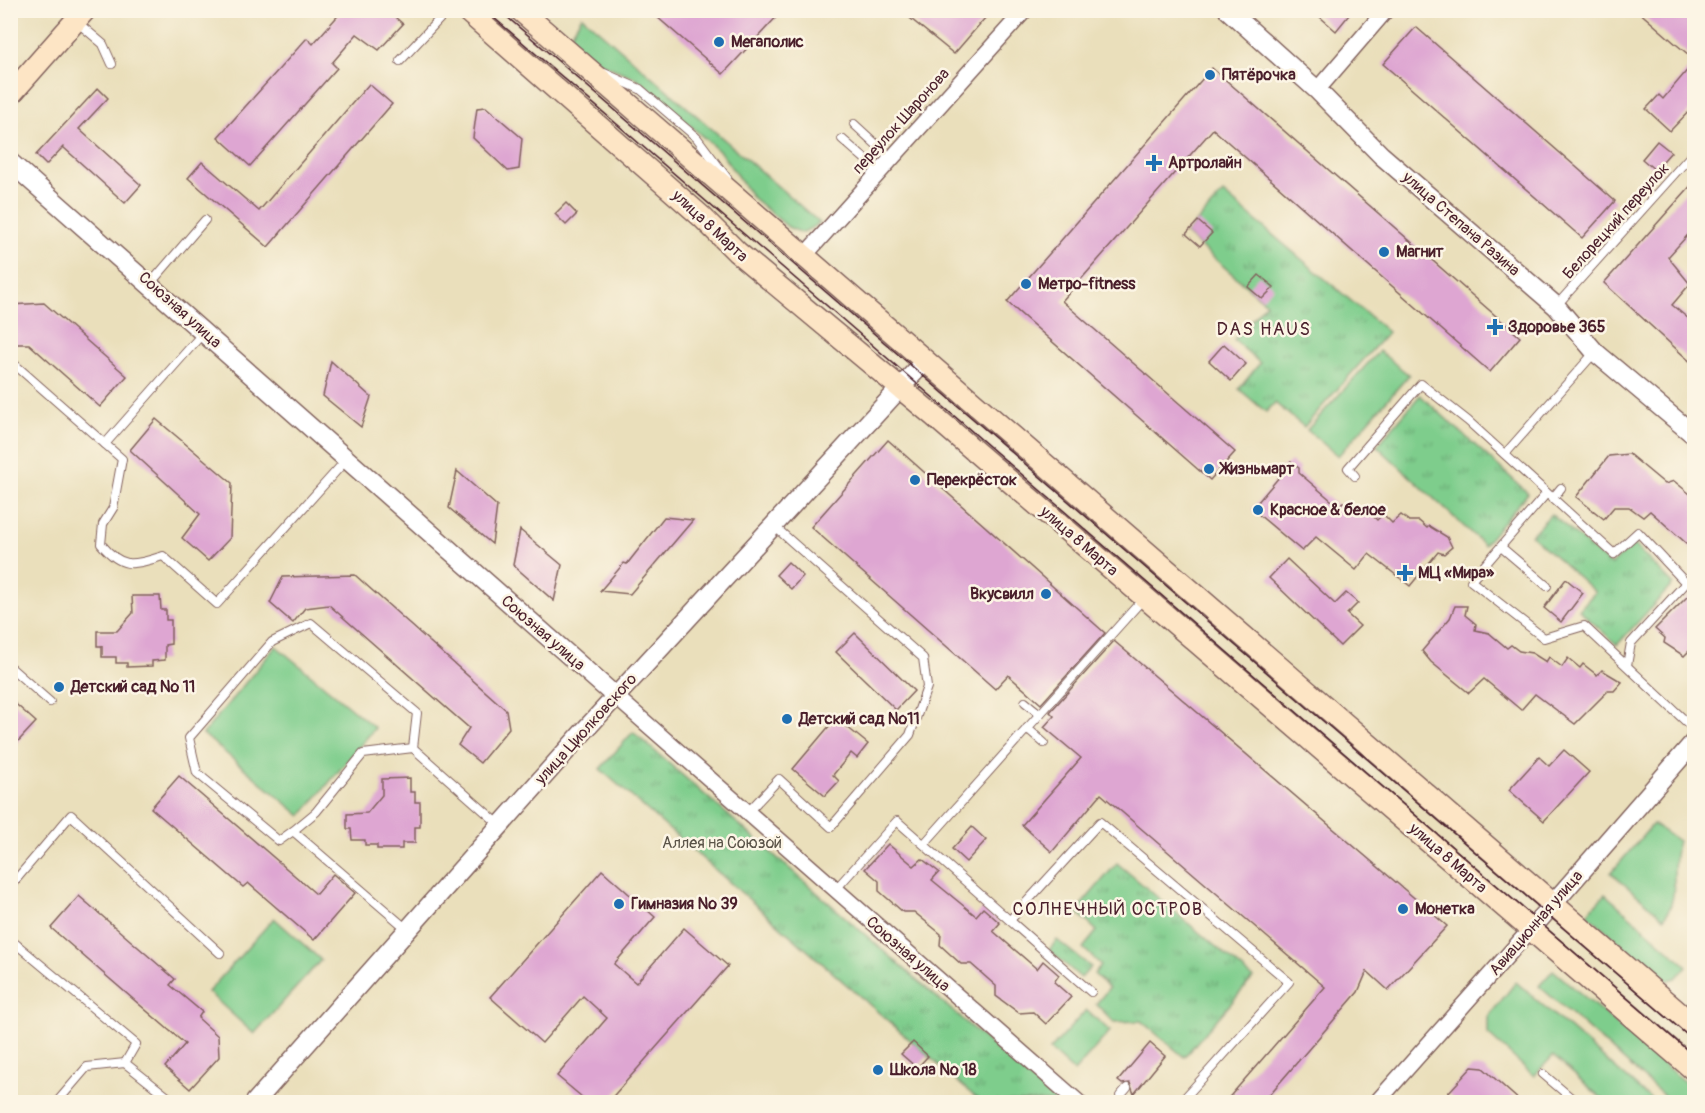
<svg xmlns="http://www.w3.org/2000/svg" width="1705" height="1113" font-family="Pangolin,sans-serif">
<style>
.grass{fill:#7ecd8c;stroke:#64765c;stroke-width:1.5}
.park{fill:url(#park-tufts);stroke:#64765c;stroke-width:1.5}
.building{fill:#dea6d2}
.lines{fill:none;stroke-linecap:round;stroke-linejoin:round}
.service-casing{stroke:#82625d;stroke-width:10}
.minor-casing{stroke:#82625d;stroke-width:18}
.tertiary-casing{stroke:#82625d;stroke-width:21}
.secondary-casing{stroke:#82625d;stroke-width:24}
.service{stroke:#fff;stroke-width:8}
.minor{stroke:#fff;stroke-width:15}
.tertiary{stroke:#fff;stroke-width:18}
.secondary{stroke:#fde5c5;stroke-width:21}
.tram{stroke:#4a1f2b;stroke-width:1.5}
.poi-dot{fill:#1f6fb2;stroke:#fcf5e5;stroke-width:2}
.labels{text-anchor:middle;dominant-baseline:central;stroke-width:5;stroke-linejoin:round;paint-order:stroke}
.poi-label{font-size:16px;font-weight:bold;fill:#4a1f2b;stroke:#fcf5e5;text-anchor:start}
.street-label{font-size:16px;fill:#4a1f2b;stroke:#fcf5e5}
.park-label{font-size:16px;fill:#5a5348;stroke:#fcf5e5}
.neighbourhood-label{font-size:18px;letter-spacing:1.5px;fill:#4a1f2b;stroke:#fcf5e5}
</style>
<defs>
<pattern id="park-tufts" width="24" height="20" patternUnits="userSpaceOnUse" patternTransform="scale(1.5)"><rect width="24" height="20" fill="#7ecd8c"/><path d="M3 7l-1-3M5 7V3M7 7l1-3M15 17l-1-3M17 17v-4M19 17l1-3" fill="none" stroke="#69a673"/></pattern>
</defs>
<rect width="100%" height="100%" fill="#fcf5e5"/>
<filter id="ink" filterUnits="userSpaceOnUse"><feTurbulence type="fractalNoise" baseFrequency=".0167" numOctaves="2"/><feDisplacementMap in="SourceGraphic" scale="12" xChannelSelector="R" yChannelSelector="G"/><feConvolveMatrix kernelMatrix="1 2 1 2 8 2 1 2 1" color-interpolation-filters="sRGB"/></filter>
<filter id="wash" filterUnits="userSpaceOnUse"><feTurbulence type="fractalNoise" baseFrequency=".008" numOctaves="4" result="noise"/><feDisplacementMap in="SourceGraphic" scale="24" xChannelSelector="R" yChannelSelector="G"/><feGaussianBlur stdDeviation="1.35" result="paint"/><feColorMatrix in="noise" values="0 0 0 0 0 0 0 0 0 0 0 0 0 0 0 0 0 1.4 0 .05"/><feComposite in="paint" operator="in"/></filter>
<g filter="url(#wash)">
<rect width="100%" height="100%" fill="#eadfbb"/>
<g class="grass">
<path d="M 582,16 L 820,223 L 802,233 L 788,227 L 752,197 L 721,153 L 638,79 L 579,54 L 571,34 Z"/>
<path d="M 1379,351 L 1409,375 L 1338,456 L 1307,430 Z"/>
<path d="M 276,646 L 375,728 L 301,816 L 203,734 Z"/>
<path d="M 1653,824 L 1678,841 C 1669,869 1681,895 1664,918 L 1611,873 Z"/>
<path d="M 1605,894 L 1687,966 L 1676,978 L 1666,981 L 1656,974 L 1587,914 Z"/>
<path d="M 274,918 L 321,960 L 254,1034 L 208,992 Z"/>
<path d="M 1553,970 L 1694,1090 L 1694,1102 L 1671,1102 L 1539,986 Z"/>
<path d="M 1516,982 L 1654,1102 L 1606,1102 L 1553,1056 L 1534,1076 L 1488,1034 L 1488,1017 Z"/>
<path d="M 1086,1010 L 1110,1031 L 1074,1072 L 1050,1050 Z"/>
</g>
<g class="park">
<path d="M 1223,193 L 1388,332 L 1304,427 L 1275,403 L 1266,412 L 1239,389 L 1260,363 L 1234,340 L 1266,303 L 1186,234 Z"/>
<path d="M 1420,395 L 1528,493 L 1484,545 L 1377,446 Z"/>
<path d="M 1551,514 L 1611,565 L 1633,544 L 1673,584 L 1617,645 L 1579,610 L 1595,592 L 1531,535 Z"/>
<path d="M 633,732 L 1057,1102 L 981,1102 L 600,769 Z"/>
<path d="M 1117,863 L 1253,978 L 1184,1057 L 1141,1021 L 1114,1022 L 1096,1004 L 1109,988 L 1094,974 L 1101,965 L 1083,948 L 1097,931 L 1076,911 Z"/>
<path d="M 1057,940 L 1091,967 L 1081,978 L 1049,950 Z"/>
</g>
<g id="blocks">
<g class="building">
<path d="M 343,10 L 387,10 L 403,24 L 379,50 L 357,34 L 332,63 L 337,68 L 250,166 L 218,137 L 307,38 L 313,44 Z"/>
<path d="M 649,10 L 783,10 L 723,74 Z"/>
<path d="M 900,10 L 992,10 L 954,54 Z"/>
<path d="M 1312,10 L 1353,10 L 1336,31 Z"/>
<path d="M 1637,10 L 1695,10 L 1695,60 L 1677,45 Z"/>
<path d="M 1416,27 L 1615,201 L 1582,238 L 1383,64 Z"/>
<path d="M 1695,61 L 1695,105 L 1670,131 L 1646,109 L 1659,95 L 1663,99 Z"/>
<path d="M 1212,68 L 1520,337 L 1490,372 L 1213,129 L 1062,301 L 1235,452 L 1210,480 L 1007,302 Z"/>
<path d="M 369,84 L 392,104 L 268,247 L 188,178 L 202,162 L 259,211 Z"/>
<path d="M 98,88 L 108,98 L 79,129 L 141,185 L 125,203 L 63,147 L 46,165 L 36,155 Z"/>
<path d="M 486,107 L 522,138 L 519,169 L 508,171 L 473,138 L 477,108 Z"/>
<path d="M 1657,141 L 1671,152 L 1655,170 L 1642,159 Z"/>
<path d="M 1695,181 L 1695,227 L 1668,257 L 1690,284 L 1672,305 L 1695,324 L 1695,366 L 1604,283 Z"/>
<path d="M 566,203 L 577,214 L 566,225 L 555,214 Z"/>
<path d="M 1198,221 L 1212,233 L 1200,246 L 1186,234 Z"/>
<path d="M 1259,275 L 1274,287 L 1262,299 L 1248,287 Z"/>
<path d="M 44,303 L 127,376 L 100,407 L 29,344 L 10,344 L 10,305 Z"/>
<path d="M 1224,344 L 1246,364 L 1231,381 L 1209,361 Z"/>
<path d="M 331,361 L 371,397 L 361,427 L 323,396 Z"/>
<path d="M 156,419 L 232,483 L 230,538 L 208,561 L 182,538 L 200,514 L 130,450 Z"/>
<path d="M 888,440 L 1105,633 L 1041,704 L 1008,675 L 995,689 L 811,527 Z"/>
<path d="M 1629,454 L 1665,484 L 1674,481 L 1695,498 L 1695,551 L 1650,511 L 1643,517 L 1629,507 L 1614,507 L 1604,519 L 1576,497 L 1609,456 Z"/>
<path d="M 1291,462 L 1299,468 L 1299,473 L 1338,506 L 1343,502 L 1353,509 L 1366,509 L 1377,520 L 1383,514 L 1392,523 L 1401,515 L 1409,521 L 1419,521 L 1427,528 L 1429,526 L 1447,537 L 1452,547 L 1444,554 L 1438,552 L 1410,586 L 1369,554 L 1356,570 L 1316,537 L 1302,551 L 1252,509 L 1280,476 L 1280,469 Z"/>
<path d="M 457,471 L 497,506 L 492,544 L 449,508 Z"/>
<path d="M 664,517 L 693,520 L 630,594 L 600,591 L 624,563 L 627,564 Z"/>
<path d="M 520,530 L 562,565 L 554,601 L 513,565 Z"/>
<path d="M 1287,559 L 1335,604 L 1346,593 L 1358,603 L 1347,614 L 1360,626 L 1340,646 L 1269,578 Z"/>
<path d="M 788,562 L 803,576 L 791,589 L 776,575 Z"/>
<path d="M 355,575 L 506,710 L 509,728 L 480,763 L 458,745 L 469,728 L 329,605 L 305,608 L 293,623 L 270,603 L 283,577 Z"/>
<path d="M 1566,579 L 1583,593 L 1561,622 L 1544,608 Z"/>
<path d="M 1695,589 L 1695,645 L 1684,656 L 1664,643 L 1665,638 L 1655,629 Z"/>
<path d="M 132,596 L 160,596 L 161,610 L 166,610 L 166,620 L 171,620 L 171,644 L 165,645 L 165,660 L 152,661 L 152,666 L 127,667 L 127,663 L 116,663 L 116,657 L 102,657 L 102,646 L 97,646 L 97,631 L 117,631 L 133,613 Z"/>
<path d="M 1455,606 L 1467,606 L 1465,615 L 1476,624 L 1475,630 L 1489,633 L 1507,648 L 1511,645 L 1519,651 L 1532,653 L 1546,662 L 1549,657 L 1562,667 L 1568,658 L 1580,668 L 1583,664 L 1597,675 L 1602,670 L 1622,682 L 1614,691 L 1608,691 L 1575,724 L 1535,694 L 1521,710 L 1484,679 L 1469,693 L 1431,662 L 1422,651 L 1450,618 Z"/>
<path d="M 855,633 L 914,691 L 896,710 L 836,652 Z"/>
<path d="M 1114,641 L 1447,926 L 1388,990 L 1367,971 L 1358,992 L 1263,1102 L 1225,1102 L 1325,987 L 1101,794 L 1052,852 L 1022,825 L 1081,758 L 1044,727 L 1054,716 L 1050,712 Z"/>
<path d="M 10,699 L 36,722 L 10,750 Z"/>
<path d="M 836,718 L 868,744 L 857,758 L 851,753 L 833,775 L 839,781 L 825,796 L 793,769 Z"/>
<path d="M 1564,750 L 1589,772 L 1544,821 L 1509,790 L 1539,757 L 1549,766 Z"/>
<path d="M 179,776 L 316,894 L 333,874 L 355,893 L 314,940 L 248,883 L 243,887 L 151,808 Z"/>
<path d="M 410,778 L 410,792 L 415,792 L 415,802 L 420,802 L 420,827 L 415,827 L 415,843 L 402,843 L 402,849 L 377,849 L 377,845 L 365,845 L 365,840 L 352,840 L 351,829 L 347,829 L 347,814 L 367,813 L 382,795 L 382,779 Z"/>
<path d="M 972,827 L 986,840 L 966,862 L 952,849 Z"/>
<path d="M 888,844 L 914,866 L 922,859 L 939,872 L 932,880 L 976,916 L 983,908 L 1000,923 L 993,931 L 1037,969 L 1043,961 L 1059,975 L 1054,982 L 1071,997 L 1046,1024 L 1033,1012 L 1019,1013 L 996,996 L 996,986 L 971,964 L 961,964 L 940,945 L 941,934 L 914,912 L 903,912 L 879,891 L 879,881 L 865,869 Z"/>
<path d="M 602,870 L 655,917 L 614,964 L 636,983 L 684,928 L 728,966 L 608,1102 L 588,1102 L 557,1076 L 607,1018 L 583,996 L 542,1043 L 490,997 Z"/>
<path d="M 79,896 L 175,979 L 170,985 L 202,1012 L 198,1018 L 218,1036 L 219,1057 L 190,1089 L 165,1067 L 185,1044 L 51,928 Z"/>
<path d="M 913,1042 L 928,1056 L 917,1068 L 901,1054 Z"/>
<path d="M 1150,1043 L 1165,1056 L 1134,1094 L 1130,1083 L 1122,1084 L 1118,1081 Z"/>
<path d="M 1472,1067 L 1483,1068 L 1521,1102 L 1455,1102 L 1448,1093 Z"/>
</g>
</g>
</g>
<g filter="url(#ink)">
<use href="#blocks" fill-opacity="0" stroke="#82625d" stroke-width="1.5"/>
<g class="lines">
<defs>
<g id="service">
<path d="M 77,22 L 103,44 L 112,64"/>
<path d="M 400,61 L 448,10"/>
<path d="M 604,73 L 640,89 L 697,138 L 727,178"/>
<path d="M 854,124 L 892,159"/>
<path d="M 842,139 L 881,173"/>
<path d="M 150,284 L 205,220"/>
<path d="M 1556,306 L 1694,152"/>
<path d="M 13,363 L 105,444 L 203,333"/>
<path d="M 105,444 L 122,459 L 113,508 L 103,524 L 101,544 C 123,570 133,565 163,556 L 217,604 L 347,459"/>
<path d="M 1505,454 L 1595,352"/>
<path d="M 1355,476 L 1348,468 L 1421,384 L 1468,421 L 1614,554 L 1638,532 L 1686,583 L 1631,643 L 1627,665"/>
<path d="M 1546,494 L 1471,581 L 1544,638 L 1584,626 L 1694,729"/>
<path d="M 1552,499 L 1561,488"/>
<path d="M 1501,547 L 1547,586"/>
<path d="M 10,667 L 50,702"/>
<path d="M 1025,702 L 1040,714 L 1144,598"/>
<path d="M 1027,728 L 1044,743"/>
<path d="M 748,812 L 779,779 L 831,827 L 910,735 L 927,687 L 923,658 L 774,526"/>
<path d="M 293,831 L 279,841 L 197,773 L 189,738 L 272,642 L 311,623 L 417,713 L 413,748"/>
<path d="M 924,844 L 1040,714"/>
<path d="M 10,881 L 13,883 L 71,815 L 220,953"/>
<path d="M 835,890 L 897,821 L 1091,992"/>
<path d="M 1011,919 L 1100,822 L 1289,982 L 1181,1102"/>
<path d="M 408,930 L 293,831 L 316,812 L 363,754 L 413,748 L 500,825"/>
<path d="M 10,949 L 16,944 L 136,1044 L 125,1063 L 174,1102"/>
<path d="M 1543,1074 L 1576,1102"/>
<path d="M 57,1102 L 87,1067 L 125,1063"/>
<path d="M 1122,1102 L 1120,1096 L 1127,1088"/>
</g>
<g id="minor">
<path d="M 1317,90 L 1386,10"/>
<path d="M 804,256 L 1025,10"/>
<path d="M 615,696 L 1078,1102"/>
<path d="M 1377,1102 L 1531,929"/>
</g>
<g id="tertiary">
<path d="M 1228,10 L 1317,90 L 1381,155 L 1556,306 L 1595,352 L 1694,435"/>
<path d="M 10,162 L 615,696"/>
<path d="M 1531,929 L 1694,742"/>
<path d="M 255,1102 L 584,731 L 924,362"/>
</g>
<g id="secondary">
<path d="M 466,10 L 702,217 L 737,252 L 934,416 L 1694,1070"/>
<path d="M 520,10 L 1694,1026"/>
<path d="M 10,95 L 85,10"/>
</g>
</defs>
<use href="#service" class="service-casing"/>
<use href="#minor" class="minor-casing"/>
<use href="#tertiary" class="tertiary-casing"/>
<use href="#secondary" class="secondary-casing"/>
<use href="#service" class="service"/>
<use href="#minor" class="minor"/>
<use href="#tertiary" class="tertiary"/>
<use href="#secondary" class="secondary"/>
<g class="tram">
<path d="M 485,10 L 1694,1056"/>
<path d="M 499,10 L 1694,1041"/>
</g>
</g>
</g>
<g class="poi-dot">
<circle cx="719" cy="42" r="6"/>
<circle cx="1210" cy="75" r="6"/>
<path d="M1151 154h6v6h6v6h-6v6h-6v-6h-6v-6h6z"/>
<circle cx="1384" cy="252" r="6"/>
<circle cx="1026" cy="284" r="6"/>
<path d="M1492 318h6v6h6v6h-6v6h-6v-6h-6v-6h6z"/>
<circle cx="1209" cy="469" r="6"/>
<circle cx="915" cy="480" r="6"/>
<circle cx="1258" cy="510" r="6"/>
<path d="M1402 564h6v6h6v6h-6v6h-6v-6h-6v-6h6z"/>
<circle cx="1046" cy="594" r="6"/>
<circle cx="59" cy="687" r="6"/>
<circle cx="787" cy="719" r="6"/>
<circle cx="619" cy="904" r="6"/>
<circle cx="1403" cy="909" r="6"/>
<circle cx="878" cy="1070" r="6"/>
</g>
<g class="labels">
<g class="poi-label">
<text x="731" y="42">Мегаполис</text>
<text x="1222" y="75">Пятёрочка</text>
<text x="1168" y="163">Артролайн</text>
<text x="1396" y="252">Магнит</text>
<text x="1038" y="284">Метро-fitness</text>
<text x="1508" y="327">Здоровье 365</text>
<text x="1221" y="469">Жизньмарт</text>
<text x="927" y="480">Перекрёсток</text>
<text x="1270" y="510">Красное &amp; белое</text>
<text x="1418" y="573">МЦ «Мира»</text>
<text x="1034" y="594" text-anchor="end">Вкусвилл</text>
<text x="71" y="687">Детский сад № 11</text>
<text x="799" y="719">Детский сад №11</text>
<text x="631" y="904">Гимназия № 39</text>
<text x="1415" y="909">Монетка</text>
<text x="890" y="1070">Школа № 18</text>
</g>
<g class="street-label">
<text transform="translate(901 121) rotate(-48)">переулок Шаронова</text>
<text transform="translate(1616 221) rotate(-48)">Белорецкий переулок</text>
<text transform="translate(1461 224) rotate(41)">улица Степана Разина</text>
<text transform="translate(710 226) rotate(43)">улица 8 Марта</text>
<text transform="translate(180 310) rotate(42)">Союзная улица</text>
<text transform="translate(1079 541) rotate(41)">улица 8 Марта</text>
<text transform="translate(543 633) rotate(41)">Союзная улица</text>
<text transform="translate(586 729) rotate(-48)">улица Циолковского</text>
<text transform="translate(1448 858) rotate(41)">улица 8 Марта</text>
<text transform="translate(1536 923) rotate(-49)">Авиационная улица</text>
<text transform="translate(908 954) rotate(41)">Союзная улица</text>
</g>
<g class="park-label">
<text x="722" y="843">Аллея на Союзой</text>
</g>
<g class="neighbourhood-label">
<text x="1264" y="329">DAS HAUS</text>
<text x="1108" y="909">СОЛНЕЧНЫЙ ОСТРОВ</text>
</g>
</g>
<rect width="1705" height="1113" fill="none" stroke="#fcf5e5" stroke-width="36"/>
</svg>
